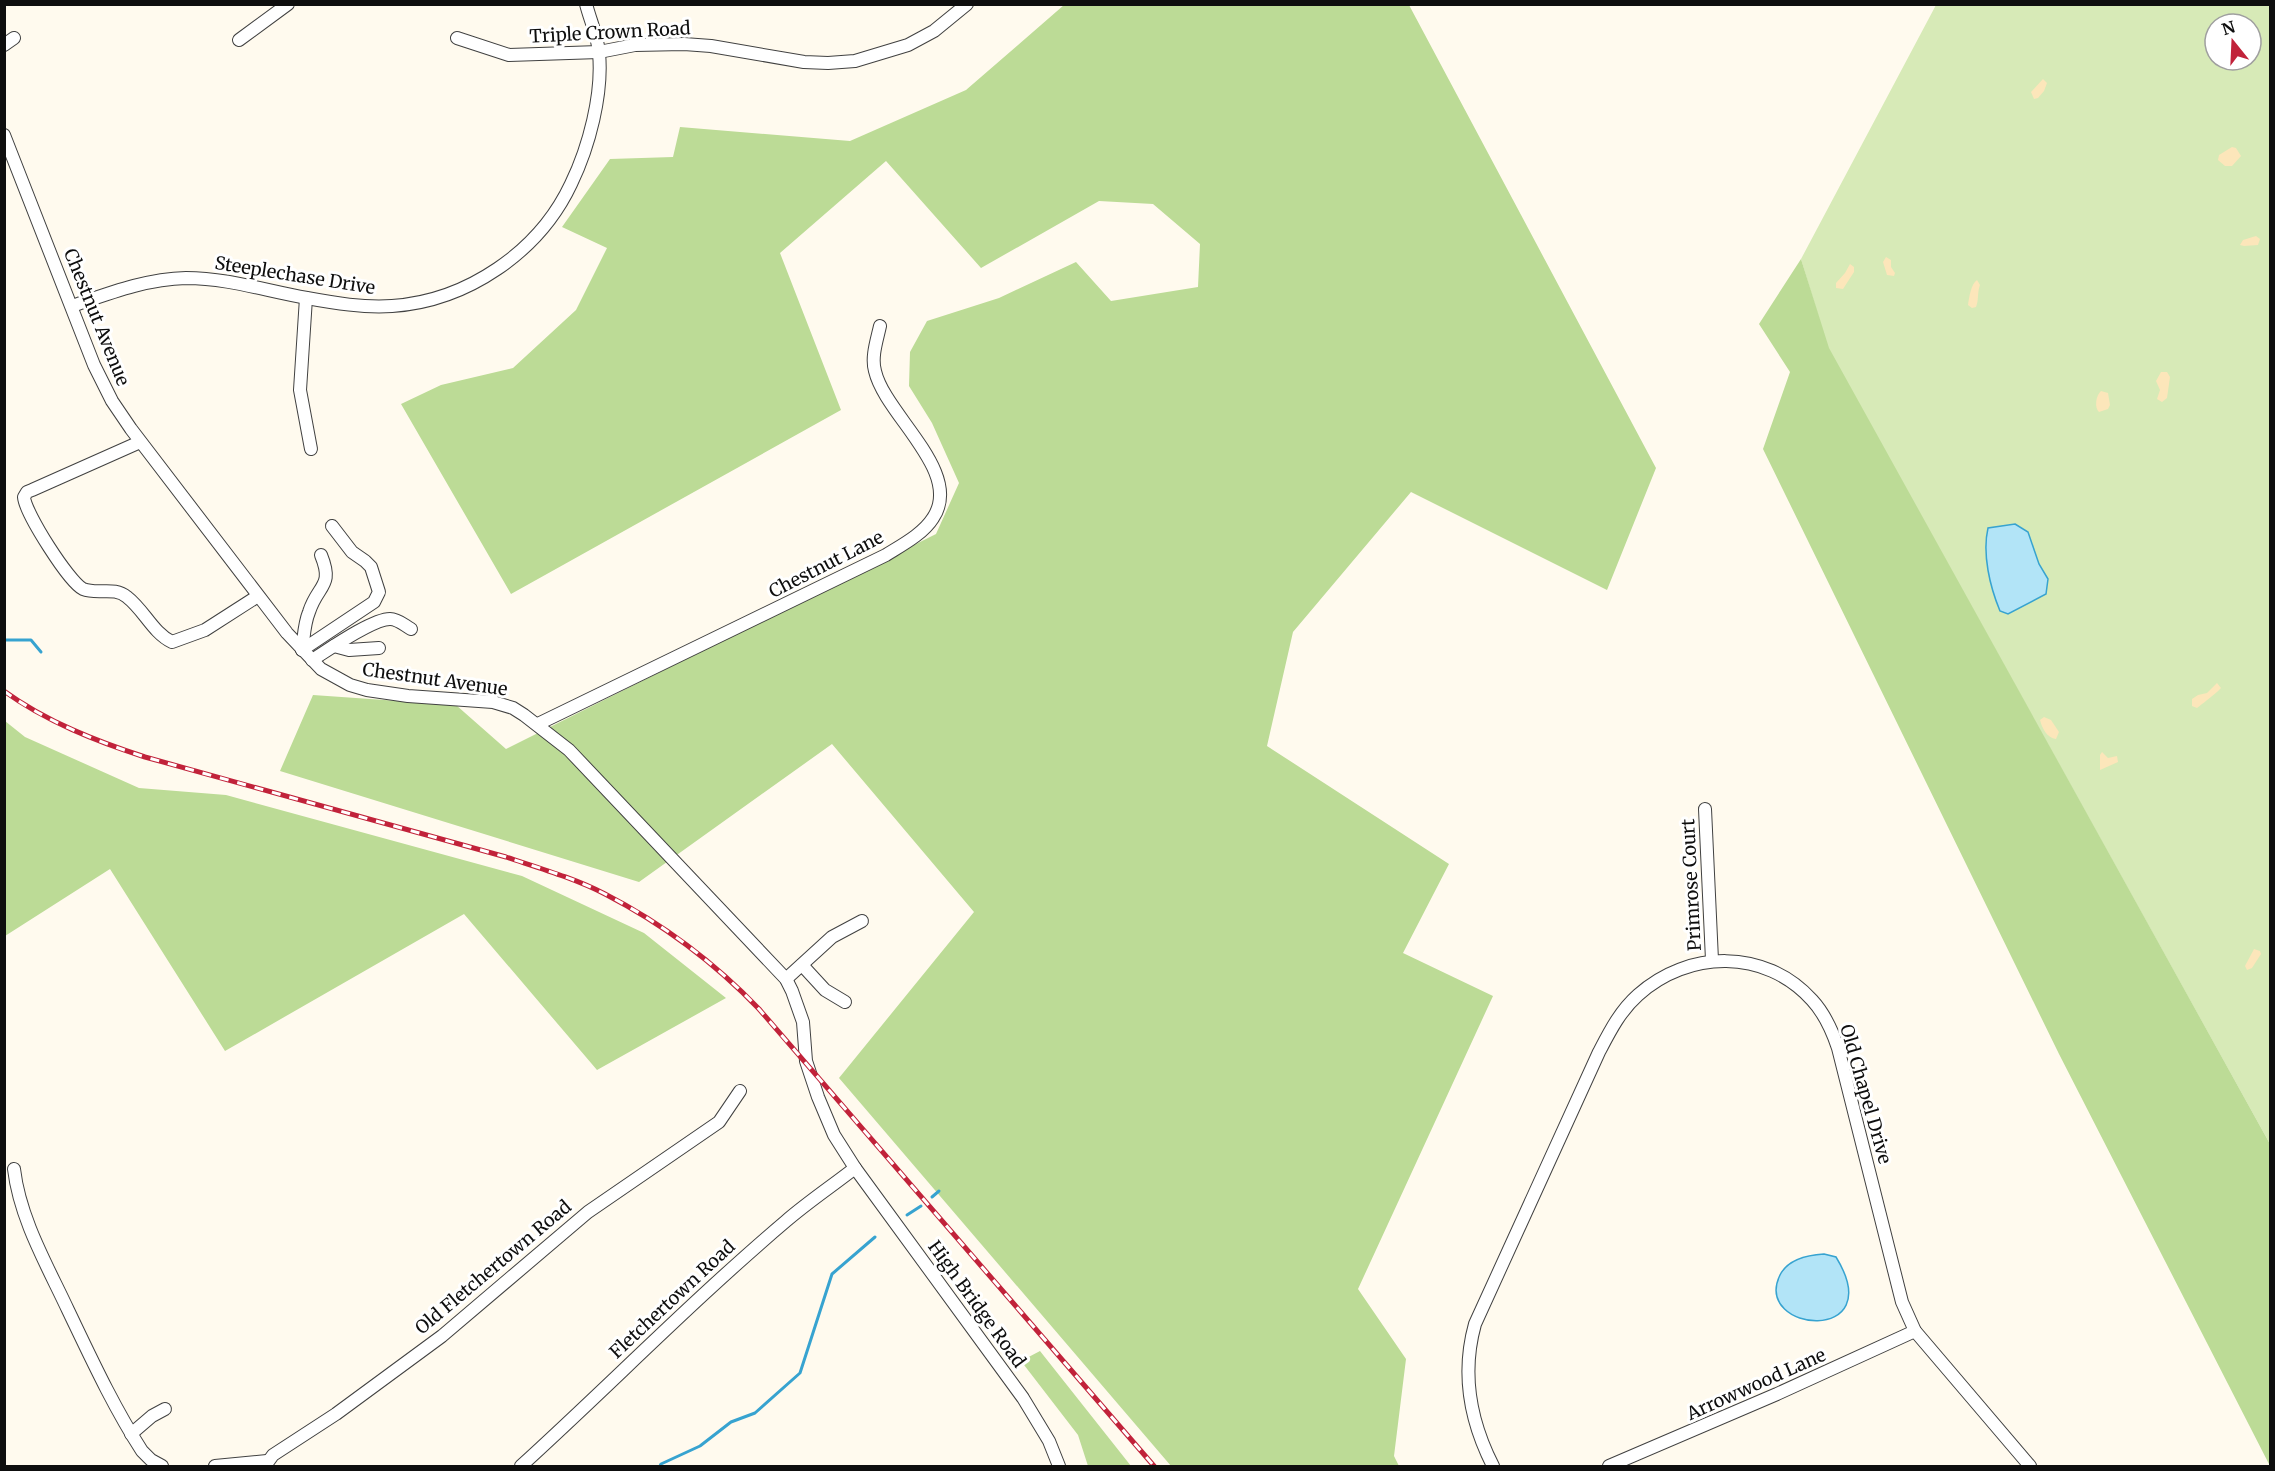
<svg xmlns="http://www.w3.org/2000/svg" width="2275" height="1471" font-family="Merriweather,serif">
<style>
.green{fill:#d7eab7;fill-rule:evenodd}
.forest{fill:#bcdb96}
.sand{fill:#fce6ba}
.water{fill:#b2e4f7;stroke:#37a3d0;stroke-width:1.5}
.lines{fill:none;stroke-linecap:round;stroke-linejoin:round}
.stream{stroke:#37a3d0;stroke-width:3}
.minor-casing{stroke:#414141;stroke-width:14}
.minor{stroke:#fff;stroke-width:12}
.rail-casing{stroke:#c1223a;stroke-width:5}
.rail{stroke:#fff;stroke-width:3;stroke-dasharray:9;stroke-linecap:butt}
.labels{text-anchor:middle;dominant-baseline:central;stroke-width:6;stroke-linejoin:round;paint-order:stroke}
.street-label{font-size:18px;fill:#0e0e0e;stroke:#fff}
</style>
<rect width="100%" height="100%" fill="#fffaee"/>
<path class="green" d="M 1936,5 L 2270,5 L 2270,1144 L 1828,348 L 1801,259 ZM 2215,24 L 2251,24 L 2251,60 L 2215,60 Z"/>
<g class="forest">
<path d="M 1064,5 L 1409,5 L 1656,468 L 1607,590 L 1411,492 L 1293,632 L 1267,746 L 1449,864 L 1403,953 L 1493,996 L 1358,1289 L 1406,1359 L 1394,1456 L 1399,1466 L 1171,1466 L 839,1078 L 974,912 L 832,744 L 639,882 L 280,771 L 313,695 L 456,705 L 506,749 L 936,534 L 959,483 L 932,423 L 909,386 L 910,352 L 927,321 L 999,298 L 1076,262 L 1111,301 L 1198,287 L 1200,244 L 1153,204 L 1099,201 L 981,268 L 886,161 L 780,253 L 841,410 L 511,594 L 401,404 L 441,385 L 513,368 L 576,310 L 607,248 L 562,227 L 610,159 L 673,157 L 680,127 L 850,141 L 966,90 Z"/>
<path d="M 1801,259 L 1829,348 L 2270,1144 L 2270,1466 L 2059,1054 L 1763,449 L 1790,372 L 1759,324 Z"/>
<path d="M 5,721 L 25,737 L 139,788 L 226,795 L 522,876 L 644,933 L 726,998 L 597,1070 L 464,914 L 225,1051 L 110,869 L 5,936 Z"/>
<path d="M 1040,1351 L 1131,1466 L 1088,1466 L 1078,1435 L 1021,1361 Z"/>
</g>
<g class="sand">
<path d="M 2043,79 L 2047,83 L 2044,91 L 2038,98 L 2034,99 L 2031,92 Z"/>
<path d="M 2232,147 L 2236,148 L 2241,156 L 2232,166 L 2225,166 L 2218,160 L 2219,155 Z"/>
<path d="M 2256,236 L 2260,239 L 2258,245 L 2244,246 L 2240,245 L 2243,240 Z"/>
<path d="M 1886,257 L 1891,260 L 1891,267 L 1895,273 L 1894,276 L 1887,275 L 1883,262 Z"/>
<path d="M 1850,264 L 1854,267 L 1854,272 L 1843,289 L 1836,288 L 1836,283 L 1845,273 Z"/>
<path d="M 1977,280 L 1980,285 C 1977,293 1979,300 1976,307 L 1972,308 L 1968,305 C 1969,298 1971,284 1977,280 Z"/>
<path d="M 2161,372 L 2167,372 L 2170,377 L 2167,398 L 2162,402 L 2157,399 L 2160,390 L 2156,381 Z"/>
<path d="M 2101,391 L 2108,393 L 2110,405 L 2108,409 L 2099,412 C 2094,408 2096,395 2101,391 Z"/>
<path d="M 2217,683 L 2221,688 C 2218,692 2202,704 2197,708 L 2192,706 L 2192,699 L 2198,695 L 2207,693 Z"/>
<path d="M 2044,717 L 2051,720 L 2059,732 L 2056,739 C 2047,738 2042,728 2040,720 Z"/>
<path d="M 2102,752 L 2108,758 L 2117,756 L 2118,762 L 2100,770 L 2100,755 Z"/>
<path d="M 2254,949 L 2260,951 L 2261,954 L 2252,968 L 2247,970 L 2245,966 Z"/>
</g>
<g class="water">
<path d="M 2015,524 L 2028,532 L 2039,564 L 2048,579 L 2046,594 L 2008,614 L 2000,611 C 1990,587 1982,554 1988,528 Z"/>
<path d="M 1824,1254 L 1836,1257 C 1890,1345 1752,1333 1780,1275 C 1788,1259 1808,1255 1824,1254 Z"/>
</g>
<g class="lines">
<g class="stream">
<path d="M 4,640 L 31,640 L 41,652"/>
<path d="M 932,1197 L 939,1191"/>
<path d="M 907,1215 L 921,1206"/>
<path d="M 660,1466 L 661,1464 L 700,1446 L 731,1422 L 755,1413 L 800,1373 L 832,1274 L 875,1237"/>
</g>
<defs>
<g id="minor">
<path d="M 457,38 L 509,55 L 599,52 L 635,45 L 684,44 L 711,46 L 804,62 L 828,63 L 855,61 L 908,45 L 934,31 L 967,4"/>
<path d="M 239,40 L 288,4"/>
<path d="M 4,45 L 14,38"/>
<path d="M 4,135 L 94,365 L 112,401 L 131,429 L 287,633 L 321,669 L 350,685 L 367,690 L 408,696 L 493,702 L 513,708 L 524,715 L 569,750 L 786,979 L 792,991 L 803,1022 L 806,1061 L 818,1097 L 834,1135 L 855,1168 L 1023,1398 L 1049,1441 L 1059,1466"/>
<path d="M 306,298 L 300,390 L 311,449"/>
<path d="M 72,306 C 110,293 146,279 186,278 C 228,278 266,291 307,298 C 334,303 364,308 392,306 C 467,301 539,252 571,184 C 589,147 603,94 599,53 C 598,37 590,20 586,4"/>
<path d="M 140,442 L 32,490 L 27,492 L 24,497 C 25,513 69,582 83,589 C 98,595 114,586 127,597 C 144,610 153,633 172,642 L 205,630 L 258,596"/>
<path d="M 334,646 L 349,650 L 379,648"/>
<path d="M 302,650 L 374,602 L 379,592 L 371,567 L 365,561 L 352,552 L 332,526"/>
<path d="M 302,650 C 304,637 304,624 309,612 C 318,584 334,587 321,555"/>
<path d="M 312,660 C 328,650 372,619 390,619 C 398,619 404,625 411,629"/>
<path d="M 538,724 L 886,555 C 902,545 923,534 933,518 C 964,472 885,415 875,371 C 871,357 877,340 880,326"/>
<path d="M 1705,809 L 1712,960"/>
<path d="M 802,965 L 825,990 L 845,1002"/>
<path d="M 786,979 L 832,937 L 862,921"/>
<path d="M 14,1169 C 20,1219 47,1265 68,1310 C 91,1358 113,1406 142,1451 L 151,1460 L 162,1466"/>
<path d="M 131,1434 L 152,1416 L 165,1409"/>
<path d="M 215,1466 L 267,1461"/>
<path d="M 265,1466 L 273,1455 L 336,1414 L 442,1336 L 588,1212 L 719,1122 L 740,1091"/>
<path d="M 521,1466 C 610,1385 694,1299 786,1221 C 808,1202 832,1186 855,1168"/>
<path d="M 1493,1466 C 1470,1421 1461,1374 1475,1324 L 1599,1052 C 1610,1031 1620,1011 1638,995 C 1688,950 1765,948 1812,1000 C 1825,1014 1832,1030 1838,1048 L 1902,1302 L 1915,1331 L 2030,1466"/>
<path d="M 1609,1466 L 1777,1394 L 1915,1331"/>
</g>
</defs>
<use href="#minor" class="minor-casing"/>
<use href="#minor" class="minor"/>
<defs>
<path id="rail" d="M 4,691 C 47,722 96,741 145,757 L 506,857 C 539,868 574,878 605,894 C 663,924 714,962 759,1009 L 1154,1466"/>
</defs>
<use href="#rail" class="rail-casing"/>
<use href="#rail" class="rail"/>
</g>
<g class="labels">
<g class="street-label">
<text transform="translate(610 32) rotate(-3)">Triple Crown Road</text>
<text transform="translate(295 275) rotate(9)">Steeplechase Drive</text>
<text transform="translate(97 317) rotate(68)">Chestnut Avenue</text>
<text transform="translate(826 564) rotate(-27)">Chestnut Lane</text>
<text transform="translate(435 679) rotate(8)">Chestnut Avenue</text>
<text transform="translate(1691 885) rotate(-93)">Primrose Court</text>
<text transform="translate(1866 1094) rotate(74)">Old Chapel Drive</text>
<text transform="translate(493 1267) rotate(-40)">Old Fletchertown Road</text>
<text transform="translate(672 1299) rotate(-43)">Fletchertown Road</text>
<text transform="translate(977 1304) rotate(54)">High Bridge Road</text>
<text transform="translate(1756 1384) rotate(-24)">Arrowwood Lane</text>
</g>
</g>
<rect width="2275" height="1471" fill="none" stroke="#0e0e0e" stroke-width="12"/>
<g transform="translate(2233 42) rotate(342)"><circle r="28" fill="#ffffff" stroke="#9f9f9f" stroke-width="1.5"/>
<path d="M0-4.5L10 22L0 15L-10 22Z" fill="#c1223a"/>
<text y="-9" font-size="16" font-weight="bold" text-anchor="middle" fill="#0e0e0e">N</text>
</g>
</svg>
